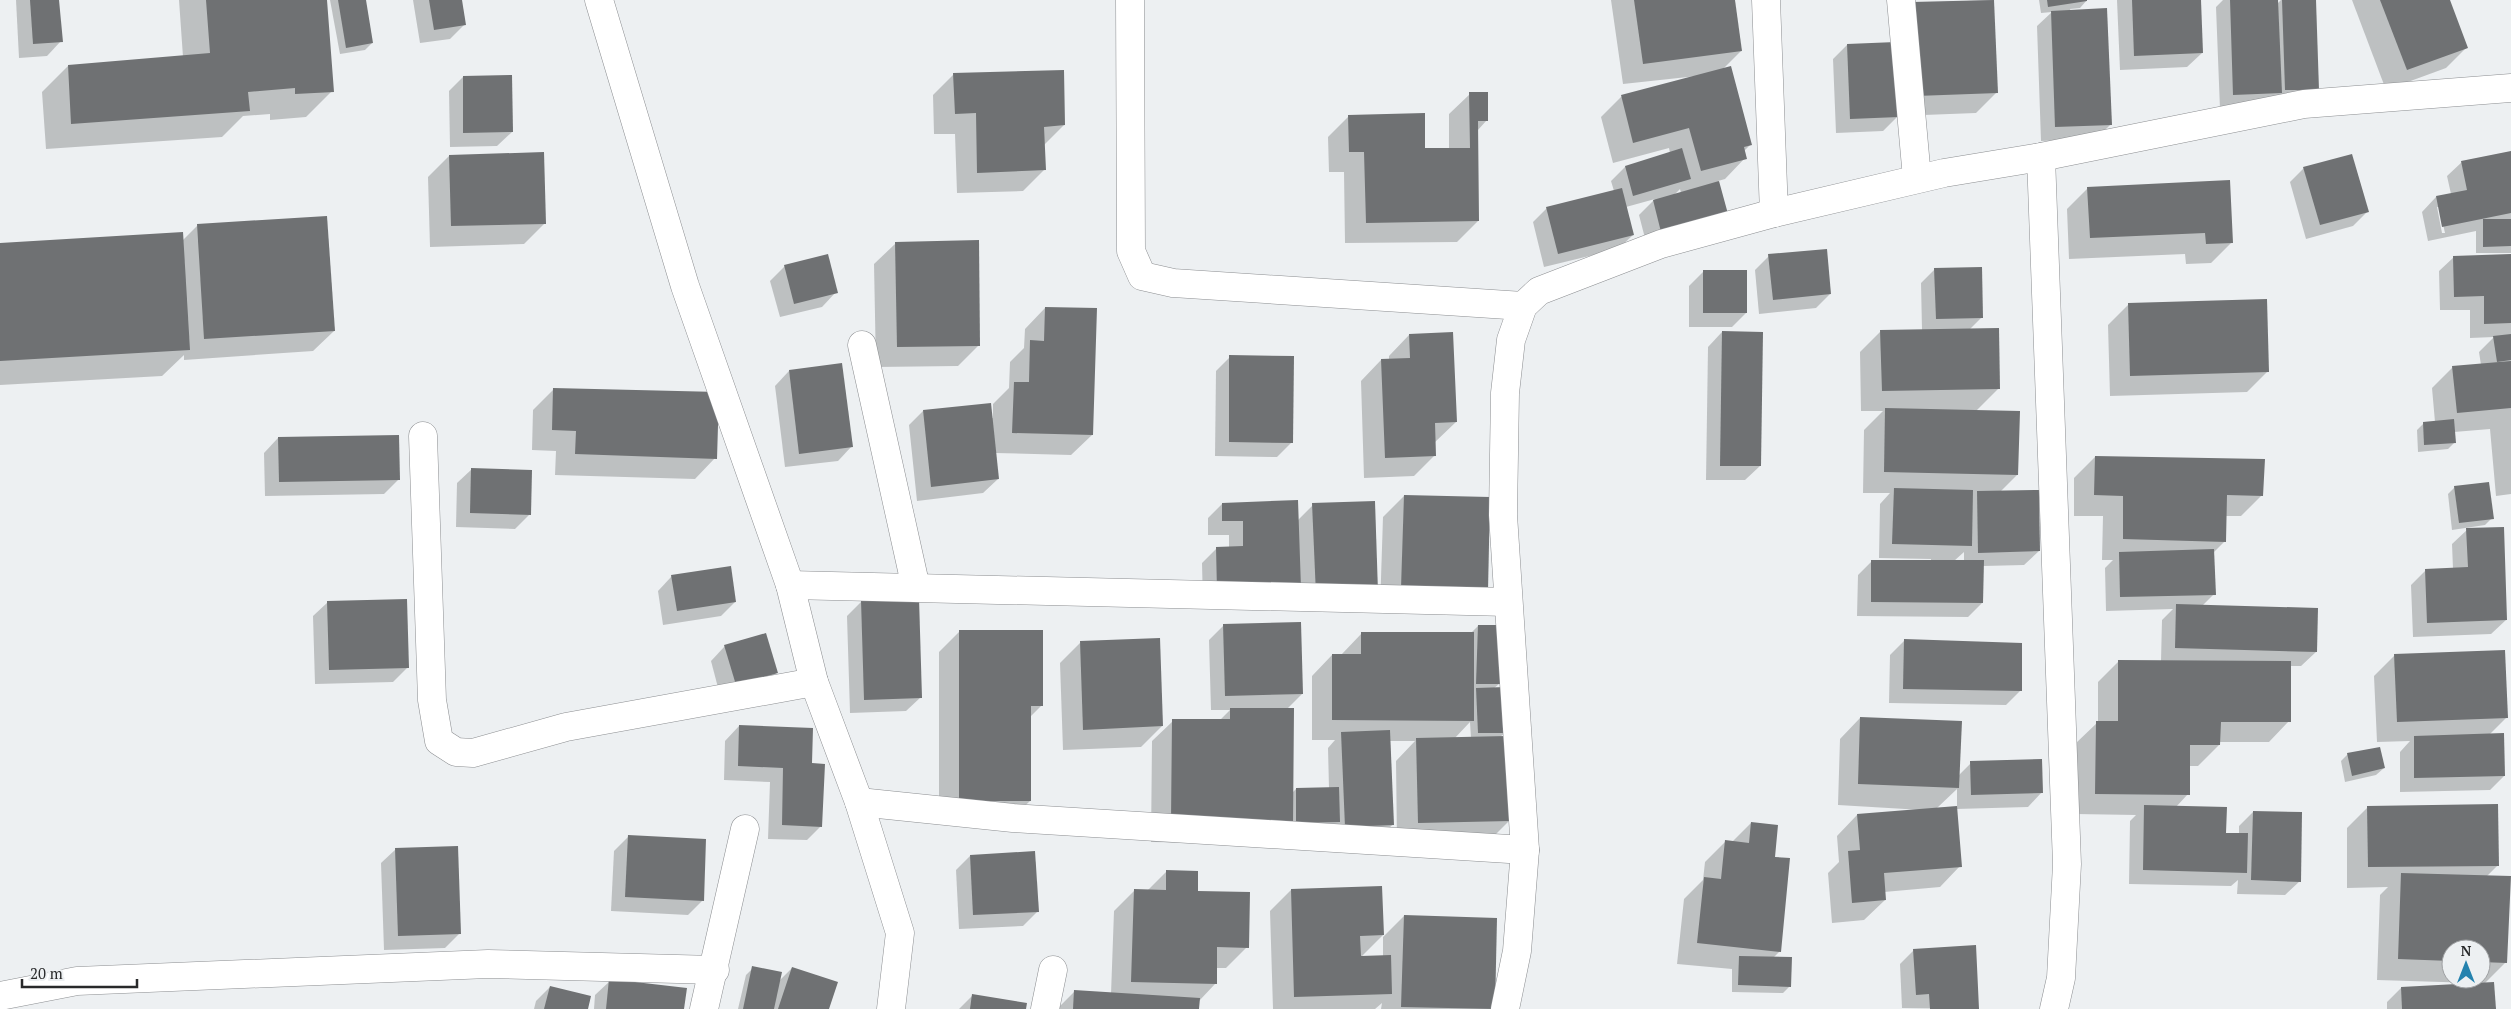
<svg xmlns="http://www.w3.org/2000/svg" width="2511" height="1009" font-family="'PT Serif',serif">
<style>
.shadow{fill:#0003;fill-rule:evenodd}
.building{fill:#6f7173}
.lines{fill:none;stroke-linecap:round;stroke-linejoin:round}
.street-casing{stroke:#8c8e91;stroke-width:29}
.secondary-casing{stroke:#8c8e91;stroke-width:29}
.street{stroke:#fff;stroke-width:28}
.secondary{stroke:#fff;stroke-width:28}
</style>
<rect width="100%" height="100%" fill="#edf0f2"/>
<g class="shadow">
<path d="M 16,0 L 58,0 L 61,41 L 47,56 L 19,58 Z"/>
<path d="M 179,0 L 326,0 L 332,91 L 306,117 L 270,120 L 270,114 L 243,116 L 222,137 L 46,149 L 42,92 L 68,66 L 183,57 Z"/>
<path d="M 330,0 L 364,0 L 372,43 L 365,50 L 340,54 Z"/>
<path d="M 413,0 L 461,0 L 465,24 L 450,39 L 420,43 Z"/>
<path d="M 1611,0 L 1734,0 L 1741,51 L 1722,70 L 1750,145 L 1744,151 L 1745,158 L 1725,179 L 1718,181 L 1727,213 L 1647,246 L 1639,215 L 1655,199 L 1626,207 L 1633,235 L 1618,249 L 1544,267 L 1533,222 L 1547,208 L 1614,191 L 1611,181 L 1625,167 L 1670,153 L 1669,148 L 1613,163 L 1601,117 L 1621,97 L 1697,76 L 1623,84 ZM 1680,189 L 1681,193 L 1674,195 Z"/>
<path d="M 1993,0 L 1997,92 L 1976,113 L 1898,116 L 1883,131 L 1836,133 L 1833,59 L 1847,45 L 1893,43 L 1913,3 Z"/>
<path d="M 2039,0 L 2087,0 L 2080,8 L 2070,9 L 2111,124 L 2096,139 L 2041,141 L 2037,26 L 2052,12 L 2041,13 Z"/>
<path d="M 2117,0 L 2199,0 L 2202,53 L 2187,67 L 2120,70 Z"/>
<path d="M 2223,0 L 2277,0 L 2277,4 L 2281,0 L 2315,0 L 2317,89 L 2220,109 L 2216,7 Z"/>
<path d="M 2352,0 L 2449,0 L 2467,47 L 2446,68 L 2386,90 Z"/>
<path d="M 954,74 L 1064,125 L 1044,145 L 1044,170 L 1023,191 L 957,193 L 955,134 L 934,134 L 933,95 Z"/>
<path d="M 463,77 L 512,132 L 497,146 L 450,147 L 449,91 Z"/>
<path d="M 1470,94 L 1487,120 L 1477,131 L 1478,221 L 1457,242 L 1345,243 L 1344,172 L 1329,172 L 1328,137 L 1349,116 L 1424,150 L 1449,149 L 1449,114 Z"/>
<path d="M 2511,152 L 2511,253 L 2476,253 L 2476,231 L 2428,241 L 2422,212 L 2436,197 L 2451,194 L 2447,176 L 2462,162 ZM 2437,207 L 2439,207 L 2445,233 L 2442,233 Z"/>
<path d="M 449,156 L 545,223 L 524,244 L 430,247 L 428,177 Z"/>
<path d="M 2304,168 L 2368,211 L 2353,226 L 2306,239 L 2290,182 Z"/>
<path d="M 2088,188 L 2232,242 L 2211,263 L 2186,264 L 2185,254 L 2069,259 L 2067,209 Z"/>
<path d="M 198,225 L 334,331 L 313,351 L 184,360 L 184,355 L 162,376 L 0,385 L 0,244 L 182,241 Z"/>
<path d="M 895,244 L 979,345 L 958,366 L 876,367 L 874,264 Z"/>
<path d="M 1769,256 L 1830,294 L 1816,308 L 1759,314 L 1755,270 Z"/>
<path d="M 2511,256 L 2511,494 L 2496,496 L 2490,429 L 2454,432 L 2455,442 L 2448,449 L 2418,452 L 2417,430 L 2424,423 L 2435,422 L 2432,388 L 2453,367 L 2481,365 L 2479,352 L 2494,337 L 2470,338 L 2470,310 L 2440,310 L 2439,271 L 2454,257 Z"/>
<path d="M 785,266 L 836,292 L 822,307 L 780,317 L 770,281 Z"/>
<path d="M 1935,269 L 1982,317 L 1969,330 L 1999,388 L 1976,411 L 2017,475 L 2000,492 L 2039,551 L 2024,565 L 1983,566 L 1982,603 L 1968,617 L 1857,616 L 1858,575 L 1872,561 L 1931,561 L 1931,559 L 1879,558 L 1880,504 L 1890,493 L 1863,493 L 1864,430 L 1883,411 L 1861,411 L 1860,352 L 1881,331 L 1922,330 L 1921,283 ZM 1964,552 L 1964,561 L 1954,561 Z"/>
<path d="M 1703,272 L 1746,313 L 1732,327 L 1689,327 L 1689,286 Z"/>
<path d="M 2129,304 L 2268,371 L 2247,392 L 2110,396 L 2108,325 Z"/>
<path d="M 1045,308 L 1092,435 L 1071,455 L 995,453 L 998,479 L 983,493 L 917,501 L 909,425 L 923,411 L 993,418 L 993,404 L 1009,388 L 1010,362 L 1024,348 L 1025,329 Z"/>
<path d="M 1722,332 L 1760,466 L 1745,480 L 1706,480 L 1708,347 Z"/>
<path d="M 1409,335 L 1456,422 L 1434,443 L 1435,455 L 1414,476 L 1364,478 L 1361,381 L 1381,360 L 1389,360 L 1389,356 Z"/>
<path d="M 1230,357 L 1292,442 L 1277,457 L 1215,456 L 1216,371 Z"/>
<path d="M 841,364 L 852,446 L 838,461 L 785,467 L 775,386 L 789,371 Z"/>
<path d="M 554,389 L 715,458 L 695,479 L 555,475 L 556,451 L 532,450 L 533,410 Z"/>
<path d="M 278,438 L 398,480 L 384,494 L 265,496 L 264,453 Z"/>
<path d="M 2095,457 L 2262,495 L 2241,516 L 2225,516 L 2225,541 L 2213,553 L 2214,594 L 2202,606 L 2316,652 L 2301,666 L 2289,666 L 2289,721 L 2269,742 L 2219,742 L 2219,745 L 2198,766 L 2188,766 L 2188,794 L 2176,807 L 2225,834 L 2239,834 L 2239,826 L 2253,812 L 2300,881 L 2285,895 L 2237,894 L 2238,880 L 2231,886 L 2129,884 L 2130,821 L 2136,815 L 2075,814 L 2076,743 L 2098,722 L 2098,682 L 2119,661 L 2161,661 L 2162,620 L 2173,609 L 2106,611 L 2105,568 L 2113,560 L 2102,560 L 2103,516 L 2074,516 L 2074,478 Z"/>
<path d="M 472,469 L 530,514 L 515,529 L 456,527 L 457,483 Z"/>
<path d="M 2455,487 L 2492,518 L 2485,525 L 2452,530 L 2448,494 Z"/>
<path d="M 1404,496 L 1466,611 L 1380,609 L 1383,517 Z"/>
<path d="M 1222,504 L 1298,520 L 1313,505 L 1377,592 L 1203,605 L 1202,563 L 1217,548 L 1229,548 L 1229,535 L 1208,535 L 1208,518 Z"/>
<path d="M 2468,529 L 2506,620 L 2491,634 L 2413,637 L 2411,585 L 2426,570 L 2453,569 L 2452,544 Z"/>
<path d="M 672,576 L 735,602 L 721,616 L 663,625 L 658,591 Z"/>
<path d="M 862,601 L 921,697 L 906,711 L 850,713 L 847,616 Z"/>
<path d="M 328,602 L 407,668 L 393,682 L 315,684 L 313,616 Z"/>
<path d="M 1224,625 L 1302,694 L 1286,710 L 1292,793 L 1296,789 L 1329,788 L 1328,748 L 1335,740 L 1312,740 L 1312,676 L 1332,655 L 1341,655 L 1362,633 L 1470,634 L 1478,626 L 1499,684 L 1493,689 L 1506,732 L 1500,737 L 1509,821 L 1488,842 L 1397,844 L 1396,761 L 1415,741 L 1390,741 L 1393,824 L 1379,839 L 1271,844 L 1151,842 L 1152,741 L 1173,721 L 1219,721 L 1230,710 L 1211,710 L 1209,640 ZM 1470,722 L 1471,738 L 1454,739 Z"/>
<path d="M 960,631 L 1042,705 L 1030,717 L 1030,801 L 1009,821 L 939,821 L 939,652 Z"/>
<path d="M 1904,641 L 2020,691 L 2006,705 L 1889,703 L 1890,655 Z"/>
<path d="M 1080,643 L 1162,726 L 1141,747 L 1063,750 L 1060,663 Z"/>
<path d="M 725,646 L 776,673 L 762,687 L 721,699 L 711,661 Z"/>
<path d="M 2395,655 L 2506,718 L 2489,735 L 2504,776 L 2490,790 L 2400,792 L 2400,752 L 2410,741 L 2377,742 L 2374,676 Z"/>
<path d="M 1860,718 L 1959,775 L 1971,763 L 2042,792 L 2028,807 L 1956,809 L 1960,866 L 1940,887 L 1884,892 L 1885,900 L 1864,920 L 1832,923 L 1828,873 L 1839,862 L 1837,836 L 1857,815 L 1922,810 L 1838,805 L 1840,739 ZM 1957,789 L 1957,807 L 1937,808 Z"/>
<path d="M 739,726 L 811,765 L 821,826 L 807,840 L 768,839 L 770,782 L 724,780 L 725,741 Z"/>
<path d="M 2348,754 L 2384,768 L 2376,775 L 2345,782 L 2341,761 Z"/>
<path d="M 2368,807 L 2498,865 L 2486,877 L 2506,962 L 2484,984 L 2495,1009 L 2387,1009 L 2387,1002 L 2401,988 L 2474,985 L 2474,983 L 2377,980 L 2380,895 L 2388,887 L 2347,888 L 2347,828 ZM 2451,949 L 2481,949 L 2481,979 L 2451,979 Z"/>
<path d="M 1751,823 L 1773,858 L 1780,951 L 1773,958 L 1790,986 L 1783,993 L 1732,992 L 1732,969 L 1677,964 L 1684,899 L 1703,880 L 1705,862 L 1726,841 L 1732,842 Z"/>
<path d="M 629,836 L 703,900 L 688,915 L 611,911 L 614,851 Z"/>
<path d="M 396,849 L 460,933 L 445,948 L 384,950 L 381,863 Z"/>
<path d="M 970,856 L 1037,912 L 1023,926 L 959,929 L 956,870 Z"/>
<path d="M 1167,871 L 1196,892 L 1247,947 L 1226,968 L 1216,968 L 1215,984 L 1199,1001 L 1198,1009 L 1060,1009 L 1060,1006 L 1075,991 L 1111,994 L 1114,911 L 1135,890 L 1147,891 Z"/>
<path d="M 1291,890 L 1383,935 L 1360,958 L 1383,957 L 1383,937 L 1404,916 L 1493,1009 L 1381,1009 L 1382,1003 L 1375,1009 L 1273,1009 L 1270,911 Z"/>
<path d="M 1914,950 L 1978,1009 L 1902,1008 L 1900,964 Z"/>
<path d="M 753,968 L 778,982 L 792,968 L 828,1009 L 738,1009 L 746,975 Z"/>
<path d="M 610,981 L 683,1009 L 594,1009 L 595,995 Z"/>
<path d="M 550,987 L 587,1009 L 534,1009 L 536,1001 Z"/>
<path d="M 973,995 L 1025,1009 L 959,1009 Z"/>
</g>
<g class="building">
<path d="M 30,0 L 59,0 L 63,42 L 33,44 Z"/>
<path d="M 206,0 L 327,0 L 334,92 L 295,94 L 295,88 L 248,92 L 250,111 L 71,124 L 68,65 L 210,53 Z"/>
<path d="M 338,0 L 366,0 L 373,43 L 346,48 Z"/>
<path d="M 429,0 L 462,0 L 466,25 L 434,30 Z"/>
<path d="M 1634,0 L 1735,0 L 1742,51 L 1643,64 Z"/>
<path d="M 1994,0 L 1998,93 L 1916,96 L 1912,2 Z"/>
<path d="M 2047,0 L 2087,0 L 2087,1 L 2048,7 Z"/>
<path d="M 2132,0 L 2201,0 L 2203,53 L 2134,56 Z"/>
<path d="M 2230,0 L 2278,0 L 2282,93 L 2233,95 Z"/>
<path d="M 2282,0 L 2316,0 L 2319,90 L 2285,90 Z"/>
<path d="M 2380,0 L 2450,0 L 2468,48 L 2407,70 Z"/>
<path d="M 2107,8 L 2112,125 L 2055,127 L 2051,11 Z"/>
<path d="M 1896,42 L 1899,117 L 1850,119 L 1847,44 Z"/>
<path d="M 1731,66 L 1752,145 L 1744,147 L 1747,159 L 1701,171 L 1689,128 L 1633,143 L 1621,95 Z"/>
<path d="M 1064,70 L 1065,125 L 1044,127 L 1046,170 L 977,173 L 976,113 L 955,114 L 953,73 Z"/>
<path d="M 512,75 L 513,132 L 463,133 L 463,76 Z"/>
<path d="M 1469,92 L 1488,92 L 1488,121 L 1478,121 L 1479,221 L 1366,223 L 1364,152 L 1349,152 L 1348,115 L 1425,113 L 1425,148 L 1470,148 Z"/>
<path d="M 1682,148 L 1691,179 L 1633,196 L 1625,166 Z"/>
<path d="M 2511,151 L 2511,213 L 2442,227 L 2436,196 L 2467,190 L 2461,161 Z"/>
<path d="M 544,152 L 546,224 L 451,226 L 449,155 Z"/>
<path d="M 2352,154 L 2369,212 L 2320,225 L 2303,167 Z"/>
<path d="M 2230,180 L 2233,243 L 2206,244 L 2205,233 L 2090,238 L 2087,187 Z"/>
<path d="M 1719,181 L 1728,214 L 1661,232 L 1653,200 Z"/>
<path d="M 1622,188 L 1634,235 L 1558,254 L 1546,207 Z"/>
<path d="M 327,216 L 335,331 L 204,339 L 197,224 Z"/>
<path d="M 2483,219 L 2511,219 L 2511,246 L 2483,247 Z"/>
<path d="M 183,232 L 190,350 L 0,361 L 0,243 Z"/>
<path d="M 979,240 L 980,346 L 897,347 L 895,242 Z"/>
<path d="M 1827,249 L 1831,294 L 1773,300 L 1768,254 Z"/>
<path d="M 828,254 L 838,293 L 794,304 L 784,265 Z"/>
<path d="M 2511,254 L 2511,323 L 2484,324 L 2484,296 L 2454,297 L 2453,256 Z"/>
<path d="M 1982,267 L 1983,318 L 1936,319 L 1934,268 Z"/>
<rect x="1703" y="270" width="44" height="43"/>
<path d="M 2267,299 L 2269,372 L 2130,376 L 2128,303 Z"/>
<path d="M 1045,307 L 1097,308 L 1093,435 L 1012,433 L 1014,382 L 1029,382 L 1030,340 L 1044,341 Z"/>
<path d="M 1999,328 L 2000,389 L 1882,391 L 1880,330 Z"/>
<path d="M 1722,331 L 1763,332 L 1761,466 L 1720,466 Z"/>
<path d="M 1453,332 L 1457,422 L 1435,423 L 1436,456 L 1385,458 L 1381,359 L 1410,358 L 1409,334 Z"/>
<path d="M 2511,334 L 2511,360 L 2497,362 L 2493,336 Z"/>
<path d="M 1229,355 L 1294,356 L 1293,443 L 1229,442 Z"/>
<path d="M 2511,361 L 2511,408 L 2457,413 L 2452,366 Z"/>
<path d="M 842,363 L 853,447 L 799,454 L 789,370 Z"/>
<path d="M 553,388 L 719,392 L 717,459 L 575,454 L 576,431 L 552,430 Z"/>
<path d="M 991,403 L 999,479 L 931,487 L 923,410 Z"/>
<path d="M 1885,408 L 2020,411 L 2018,475 L 1884,472 Z"/>
<path d="M 2454,419 L 2456,443 L 2424,445 L 2423,422 Z"/>
<path d="M 399,435 L 400,480 L 279,482 L 278,437 Z"/>
<path d="M 2095,456 L 2265,459 L 2263,496 L 2227,495 L 2226,542 L 2123,539 L 2123,496 L 2094,495 Z"/>
<path d="M 471,468 L 532,470 L 531,515 L 470,513 Z"/>
<path d="M 2489,482 L 2494,519 L 2459,523 L 2454,486 Z"/>
<path d="M 1894,488 L 1973,490 L 1972,546 L 1892,544 Z"/>
<path d="M 2039,490 L 2040,551 L 1978,553 L 1977,491 Z"/>
<path d="M 1404,495 L 1490,497 L 1488,591 L 1401,588 Z"/>
<path d="M 1298,500 L 1301,588 L 1217,591 L 1216,547 L 1243,546 L 1243,521 L 1222,521 L 1222,503 Z"/>
<path d="M 1375,501 L 1378,592 L 1316,595 L 1312,503 Z"/>
<path d="M 2504,527 L 2507,620 L 2427,623 L 2425,569 L 2468,567 L 2466,528 Z"/>
<path d="M 2214,549 L 2216,595 L 2120,597 L 2119,552 Z"/>
<path d="M 1871,560 L 1984,560 L 1983,603 L 1871,602 Z"/>
<path d="M 731,566 L 736,602 L 677,611 L 671,575 Z"/>
<path d="M 919,598 L 922,698 L 864,700 L 861,600 Z"/>
<path d="M 407,599 L 409,668 L 329,670 L 327,601 Z"/>
<path d="M 2176,604 L 2318,608 L 2317,652 L 2175,648 Z"/>
<path d="M 1301,622 L 1303,694 L 1225,696 L 1223,624 Z"/>
<path d="M 1478,625 L 1501,625 L 1500,684 L 1476,684 Z"/>
<path d="M 959,630 L 1043,630 L 1043,706 L 1031,706 L 1031,801 L 959,801 Z"/>
<path d="M 1361,632 L 1474,632 L 1474,721 L 1332,720 L 1332,654 L 1361,654 Z"/>
<path d="M 766,633 L 778,673 L 736,685 L 724,645 Z"/>
<path d="M 1160,638 L 1163,726 L 1083,730 L 1080,641 Z"/>
<path d="M 1904,639 L 2022,643 L 2022,691 L 1903,689 Z"/>
<path d="M 2505,650 L 2508,718 L 2397,722 L 2394,654 Z"/>
<path d="M 2118,660 L 2291,661 L 2291,722 L 2221,722 L 2220,745 L 2190,745 L 2190,795 L 2095,794 L 2096,721 L 2118,721 Z"/>
<path d="M 1506,687 L 1507,733 L 1478,733 L 1476,688 Z"/>
<path d="M 1230,708 L 1294,708 L 1293,824 L 1171,822 L 1172,719 L 1230,719 Z"/>
<path d="M 1860,717 L 1962,721 L 1959,788 L 1858,784 Z"/>
<path d="M 739,725 L 813,728 L 812,763 L 825,764 L 822,827 L 782,825 L 783,768 L 738,766 Z"/>
<path d="M 1390,730 L 1394,825 L 1345,827 L 1341,732 Z"/>
<path d="M 2504,733 L 2505,776 L 2414,778 L 2414,736 Z"/>
<path d="M 1507,736 L 1510,821 L 1418,823 L 1416,738 Z"/>
<path d="M 2380,747 L 2385,768 L 2352,776 L 2347,753 Z"/>
<path d="M 2042,759 L 2043,793 L 1971,795 L 1970,761 Z"/>
<path d="M 1339,787 L 1340,822 L 1296,823 L 1296,788 Z"/>
<path d="M 2498,804 L 2499,866 L 2368,867 L 2367,806 Z"/>
<path d="M 2144,805 L 2227,807 L 2226,833 L 2248,833 L 2247,873 L 2143,870 Z"/>
<path d="M 1957,806 L 1962,867 L 1884,873 L 1886,900 L 1852,903 L 1848,851 L 1860,850 L 1857,814 Z"/>
<path d="M 2253,811 L 2302,812 L 2301,882 L 2251,880 Z"/>
<path d="M 1751,822 L 1778,825 L 1775,857 L 1790,858 L 1781,952 L 1697,943 L 1704,877 L 1721,879 L 1725,840 L 1749,843 Z"/>
<path d="M 628,835 L 706,839 L 704,901 L 625,897 Z"/>
<path d="M 458,846 L 461,934 L 398,936 L 395,848 Z"/>
<path d="M 1035,851 L 1039,912 L 973,915 L 970,855 Z"/>
<path d="M 1166,870 L 1198,871 L 1198,891 L 1250,892 L 1249,948 L 1217,947 L 1217,984 L 1131,982 L 1134,889 L 1166,890 Z"/>
<path d="M 2401,873 L 2511,876 L 2507,963 L 2481,962 L 2481,949 L 2451,949 L 2451,961 L 2398,959 Z"/>
<path d="M 1382,886 L 1384,935 L 1360,936 L 1361,956 L 1391,955 L 1392,994 L 1294,997 L 1291,889 Z"/>
<path d="M 1404,915 L 1497,918 L 1495,1009 L 1401,1007 Z"/>
<path d="M 1976,945 L 1979,1009 L 1930,1009 L 1929,994 L 1916,995 L 1913,949 Z"/>
<path d="M 1739,956 L 1792,957 L 1791,987 L 1738,985 Z"/>
<path d="M 752,966 L 782,972 L 774,1009 L 743,1009 Z"/>
<path d="M 792,967 L 838,982 L 829,1009 L 778,1009 Z"/>
<path d="M 609,979 L 687,988 L 684,1009 L 606,1009 Z"/>
<path d="M 2494,982 L 2496,1009 L 2402,1009 L 2401,987 Z"/>
<path d="M 550,986 L 591,996 L 588,1009 L 544,1009 Z"/>
<path d="M 1074,990 L 1200,998 L 1199,1009 L 1073,1009 Z"/>
<path d="M 972,994 L 1027,1003 L 1026,1009 L 970,1009 Z"/>
</g>
<g class="lines">
<defs>
<g id="street">
<path d="M 1130,0 L 1131,251 L 1142,276 L 1173,283 L 1523,306"/>
<path d="M 1766,0 L 1774,213"/>
<path d="M 1901,0 L 1917,178"/>
<path d="M 2041,157 L 2067,864 L 2061,978 L 2054,1009"/>
<path d="M 862,345 L 916,588"/>
<path d="M 423,436 L 432,700 L 439,741 L 456,752 L 473,753 L 566,727 L 814,682"/>
<path d="M 790,585 L 1508,602"/>
<path d="M 859,802 L 1013,818 L 1525,850"/>
<path d="M 0,996 L 77,981 L 488,964 L 715,970"/>
<path d="M 704,1009 L 745,829"/>
<path d="M 1045,1009 L 1053,970"/>
</g>
<g id="secondary">
<path d="M 599,0 L 685,286 L 790,585 L 814,682 L 859,802 L 900,933 L 891,1009"/>
<path d="M 1505,1009 L 1517,951 L 1525,850 L 1503,515 L 1505,393 L 1511,340 L 1523,306 L 1539,291 L 1661,244 L 1774,213 L 1944,173 L 2041,157 L 2304,104 L 2511,88"/>
</g>
</defs>
<use href="#street" class="street-casing"/>
<use href="#secondary" class="secondary-casing"/>
<use href="#street" class="street"/>
<use href="#secondary" class="secondary"/>
</g>
<g transform="translate(2466 964)"><circle r="24" fill="#edf0f2" stroke="#9ea0a2"/>
<path d="M0-4L9 19L0 12L-9 19Z" fill="#2482ae"/>
<text y="-8" font-size="14" font-weight="bold" text-anchor="middle" fill="#28292a">N</text>
</g>
<path d="M22 979v8h115v-8" fill="none" stroke="#28292a" stroke-width="2.5"/>
<text x="30" y="979" font-size="15" fill="#28292a" stroke="#edf0f2" stroke-width="4" paint-order="stroke">20 m</text>
</svg>
